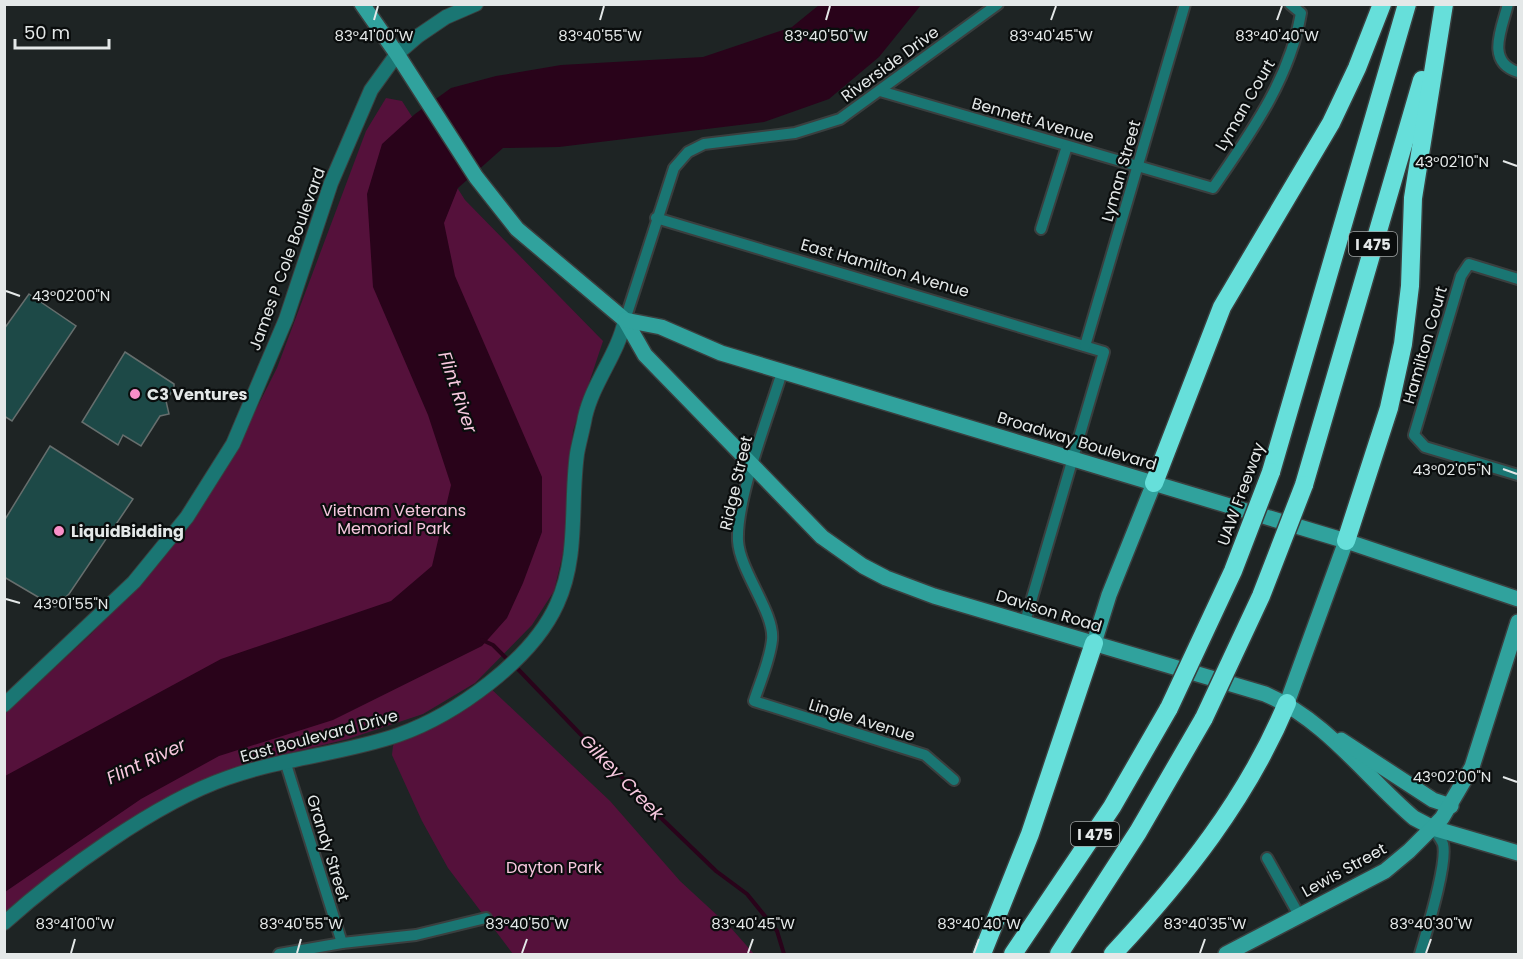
<svg xmlns="http://www.w3.org/2000/svg" width="1523" height="959" font-family="Poppins,sans-serif">
<style>
.green{fill:#55113b}
.water{fill:#29031a}
.lines{fill:none;stroke-linecap:round;stroke-linejoin:round}
.stream{stroke:#29031a;stroke-width:4}
.building{fill:#1d4947;stroke:#666e6d;stroke-width:1.5}
.minor-casing{stroke:#3a3f3f;stroke-width:14}
.tertiary-casing{stroke:#3a3f3f;stroke-width:16}
.secondary-casing{stroke:#3a3f3f;stroke-width:18}
.motorway-casing{stroke:#3a3f3f;stroke-width:21}
.minor{stroke:#1a7673;stroke-width:10}
.tertiary{stroke:#1a7673;stroke-width:14}
.secondary{stroke:#30a29d;stroke-width:15}
.motorway{stroke:#66dfda;stroke-width:18}
.motorway-bridge-casing{stroke:#3a3f3f;stroke-width:21;stroke-linecap:butt}
.motorway-bridge{stroke:#66dfda;stroke-width:18}
.ticks{fill:none;stroke:#e4e8e8;stroke-width:2}
.poi-dot{fill:#f98fc8;stroke:#0a0d0d;stroke-width:2}
.labels{text-anchor:middle;dominant-baseline:central;stroke-width:4.5;stroke-linejoin:round;paint-order:stroke}
.shield{fill:#0a0d0d;stroke:#a3a6a6;stroke-width:1.5}
.shield-label{font-size:15px;font-weight:bold;fill:#e4e8e8}
.street-label{font-size:16px;fill:#e4e8e8;stroke:#0a0d0d}
.poi-label{font-size:16px;font-weight:bold;fill:#e4e8e8;stroke:#0a0d0d;text-anchor:start}
.park-label{font-size:16px;fill:#f6c7de;stroke:#0a0d0d}
.water-label{font-size:18px;font-style:italic;fill:#f7c8df;stroke:#0a0d0d}
.ticks-label{font-size:15px;text-anchor:middle;fill:#e4e8e8;stroke:#0a0d0d;stroke-width:4.5;stroke-linejoin:round;paint-order:stroke}
</style>
<rect width="100%" height="100%" fill="#1e2424"/>
<g class="green">
<path d="M 386,98 L 402,101 L 465,200 L 603,341 L 573,431 L 565,545 L 554,591 L 532,625 L 475,683 L 423,714 L 348,739 L 253,762 L 204,782 L 123,834 L 5,929 L 5,714 L 91,634 L 117,607 L 236,449 L 277,368 L 366,131 Z"/>
<path d="M 487,685 L 610,801 L 680,881 L 731,928 L 754,954 L 513,954 L 448,868 L 422,821 L 392,755 L 393,746 L 399,735 Z"/>
</g>
<path class="water" d="M 819,5 L 921,5 L 879,57 L 829,99 L 764,122 L 559,147 L 503,148 L 458,188 L 444,223 L 455,276 L 542,477 L 542,532 L 523,583 L 507,618 L 482,646 L 333,720 L 219,756 L 141,799 L 5,892 L 5,776 L 221,659 L 391,601 L 432,566 L 451,485 L 428,415 L 373,287 L 367,194 L 382,144 L 415,114 L 451,88 L 496,76 L 561,65 L 703,57 L 792,27 Z"/>
<g class="lines">
<g class="stream">
<path d="M 482,640 L 493,645 L 509,661"/>
<path d="M 515,666 L 661,818 L 716,871 L 747,894 L 777,931 L 784,954"/>
</g>
</g>
<g class="building">
<path d="M 29,294 L 76,326 L 12,421 L 4,416 L 4,329 Z"/>
<path d="M 125,352 L 174,384 L 174,388 L 166,401 L 169,414 L 160,416 L 141,446 L 123,435 L 118,445 L 82,422 Z"/>
<path d="M 50,446 L 133,499 L 69,594 L 55,607 L 4,577 L 4,521 Z"/>
</g>
<g class="lines">
<defs>
<g id="minor">
<path d="M 1508,4 C 1502,28 1485,62 1518,72"/>
<path d="M 880,91 L 1213,188 C 1250,134 1290,79 1301,13 L 1290,4"/>
<path d="M 656,218 L 1104,352 L 1025,622"/>
<path d="M 1041,229 L 1067,146"/>
<path d="M 1518,279 L 1469,264 L 1461,276 L 1414,435 L 1425,447 L 1518,475"/>
<path d="M 625,320 L 674,168 L 688,152 L 704,144 L 795,133 L 840,119 L 998,4"/>
<path d="M 1085,346 L 1185,4"/>
<path d="M 782,372 C 769,415 736,498 738,541 C 740,572 775,613 772,640 C 770,660 760,682 754,701 L 925,755 L 954,780"/>
<path d="M 285,761 L 342,943"/>
<path d="M 1267,858 L 1299,915"/>
<path d="M 279,954 L 342,943 L 416,935 L 486,918"/>
<path d="M 1420,954 C 1426,933 1448,864 1443,844 C 1441,839 1436,833 1433,828"/>
</g>
<g id="tertiary">
<path d="M 4,705 L 134,582 L 187,517 L 233,444 L 286,319 L 331,183 L 371,90 L 397,54 L 418,36 L 446,17 L 476,4"/>
<path d="M 4,923 C 61,872 155,803 227,778 C 282,758 343,754 398,735 C 455,715 532,660 557,604 C 579,556 570,505 577,454 C 579,442 583,429 585,417 C 593,382 618,354 625,320"/>
</g>
<g id="secondary">
<path d="M 362,4 L 397,54 L 476,177 L 517,229 L 625,320 L 645,355 L 822,537 L 863,566 L 886,578 L 934,596 L 1265,694 C 1326,720 1365,776 1414,818 L 1433,828 L 1518,853"/>
<path d="M 625,320 L 661,327 L 721,353 L 1346,541 L 1518,599"/>
<path d="M 1094,643 L 1109,595 L 1154,483"/>
<path d="M 1287,703 L 1346,541"/>
<path d="M 1341,740 L 1433,800 L 1451,806"/>
<path d="M 1226,954 L 1385,871 L 1409,851 L 1442,818 L 1472,767 L 1518,622"/>
</g>
<g id="motorway">
<path d="M 1271,472 L 1407,4"/>
<path d="M 1154,483 L 1222,307 L 1331,123 L 1357,68 L 1382,4"/>
<path d="M 1304,485 L 1422,80"/>
<path d="M 1346,541 L 1389,408 L 1403,344 L 1410,286 L 1413,198 L 1444,4"/>
<path d="M 982,954 L 1030,834 L 1094,643"/>
<path d="M 1013,954 L 1112,807 L 1169,708"/>
<path d="M 1059,954 L 1138,832 L 1204,718"/>
<path d="M 1113,954 C 1183,879 1247,799 1287,703"/>
</g>
</defs>
<use href="#minor" class="minor-casing"/>
<use href="#tertiary" class="tertiary-casing"/>
<use href="#secondary" class="secondary-casing"/>
<use href="#motorway" class="motorway-casing"/>
<use href="#minor" class="minor"/>
<use href="#tertiary" class="tertiary"/>
<use href="#secondary" class="secondary"/>
<use href="#motorway" class="motorway"/>
<defs>
<g id="motorway-bridge">
<path d="M 1169,708 L 1233,571 L 1271,472"/>
<path d="M 1204,718 L 1261,596 L 1304,485"/>
</g>
</defs>
<use href="#motorway-bridge" class="motorway-bridge-casing"/>
<use href="#motorway-bridge" class="motorway-bridge"/>
</g>
<path class="ticks" d="M 374,20 L 378,6M 600,20 L 604,6M 826,20 L 830,6M 1051,20 L 1056,6M 1277,20 L 1282,6M 1503,161 L 1517,166M 6,291 L 20,296M 1503,469 L 1517,474M 6,599 L 20,603M 1503,777 L 1517,782M 71,953 L 75,939M 297,953 L 301,939M 522,953 L 527,939M 748,953 L 753,939M 974,953 L 979,939M 1200,953 L 1205,939M 1426,953 L 1431,939"/>
<g class="poi-dot">
<circle cx="135" cy="394" r="6"/>
<circle cx="59" cy="531" r="6"/>
</g>
<g class="labels">
<g class="shield">
<rect x="1349" y="232" width="48" height="24" rx="4.5"/>
<rect x="1071" y="822" width="48" height="24" rx="4.5"/>
</g>
<g class="shield-label">
<text x="1373" y="244">I 475</text>
<text x="1095" y="834">I 475</text>
</g>
<g class="street-label">
<text transform="translate(890 64) rotate(-36)">Riverside Drive</text>
<text transform="translate(1245 105) rotate(-60)">Lyman Court</text>
<text transform="translate(1033 120) rotate(16)">Bennett Avenue</text>
<text transform="translate(1121 171) rotate(-74)">Lyman Street</text>
<text transform="translate(287 259) rotate(-70)">James P Cole Boulevard</text>
<text transform="translate(885 268) rotate(16)">East Hamilton Avenue</text>
<text transform="translate(1425 345) rotate(-74)">Hamilton Court</text>
<text transform="translate(1077 441) rotate(17)">Broadway Boulevard</text>
<text transform="translate(736 483) rotate(-77)">Ridge Street</text>
<text transform="translate(1241 494) rotate(-70)">UAW Freeway</text>
<text transform="translate(1049 611) rotate(17)">Davison Road</text>
<text transform="translate(862 720) rotate(17)">Lingle Avenue</text>
<text transform="translate(319 736) rotate(-15)">East Boulevard Drive</text>
<text transform="translate(328 848) rotate(73)">Grandy Street</text>
<text transform="translate(1344 870) rotate(-29)">Lewis Street</text>
</g>
<g class="poi-label">
<text x="147" y="394">C3 Ventures</text>
<text x="71" y="531">LiquidBidding</text>
</g>
<g class="park-label">
<text x="394" y="510">Vietnam Veterans<tspan x="394" dy="18">Memorial Park</tspan></text>
<text x="554" y="867">Dayton Park</text>
</g>
<g class="water-label">
<text transform="translate(458 392) rotate(71)">Flint River</text>
<text transform="translate(146 761) rotate(-25)">Flint River</text>
<text transform="translate(622 777) rotate(46)">Gilkey Creek</text>
</g>
</g>
<g class="ticks-label">
<text x="374" y="41">83°41'00"W</text>
<text x="600" y="41">83°40'55"W</text>
<text x="826" y="41">83°40'50"W</text>
<text x="1051" y="41">83°40'45"W</text>
<text x="1277" y="41">83°40'40"W</text>
<text x="1452" y="167">43°02'10"N</text>
<text x="71" y="301">43°02'00"N</text>
<text x="1452" y="475">43°02'05"N</text>
<text x="71" y="609">43°01'55"N</text>
<text x="1452" y="782">43°02'00"N</text>
<text x="75" y="929">83°41'00"W</text>
<text x="301" y="929">83°40'55"W</text>
<text x="527" y="929">83°40'50"W</text>
<text x="753" y="929">83°40'45"W</text>
<text x="979" y="929">83°40'40"W</text>
<text x="1205" y="929">83°40'35"W</text>
<text x="1431" y="929">83°40'30"W</text>
</g>
<rect width="1523" height="959" fill="none" stroke="#e4e8e8" stroke-width="12"/>
<path d="M15 39v9h94v-9" fill="none" stroke="#e4e8e8" stroke-width="3"/>
<text x="24" y="39" font-size="18" fill="#e4e8e8" stroke="#0a0d0d" stroke-width="4.5" paint-order="stroke">50 m</text>
</svg>
